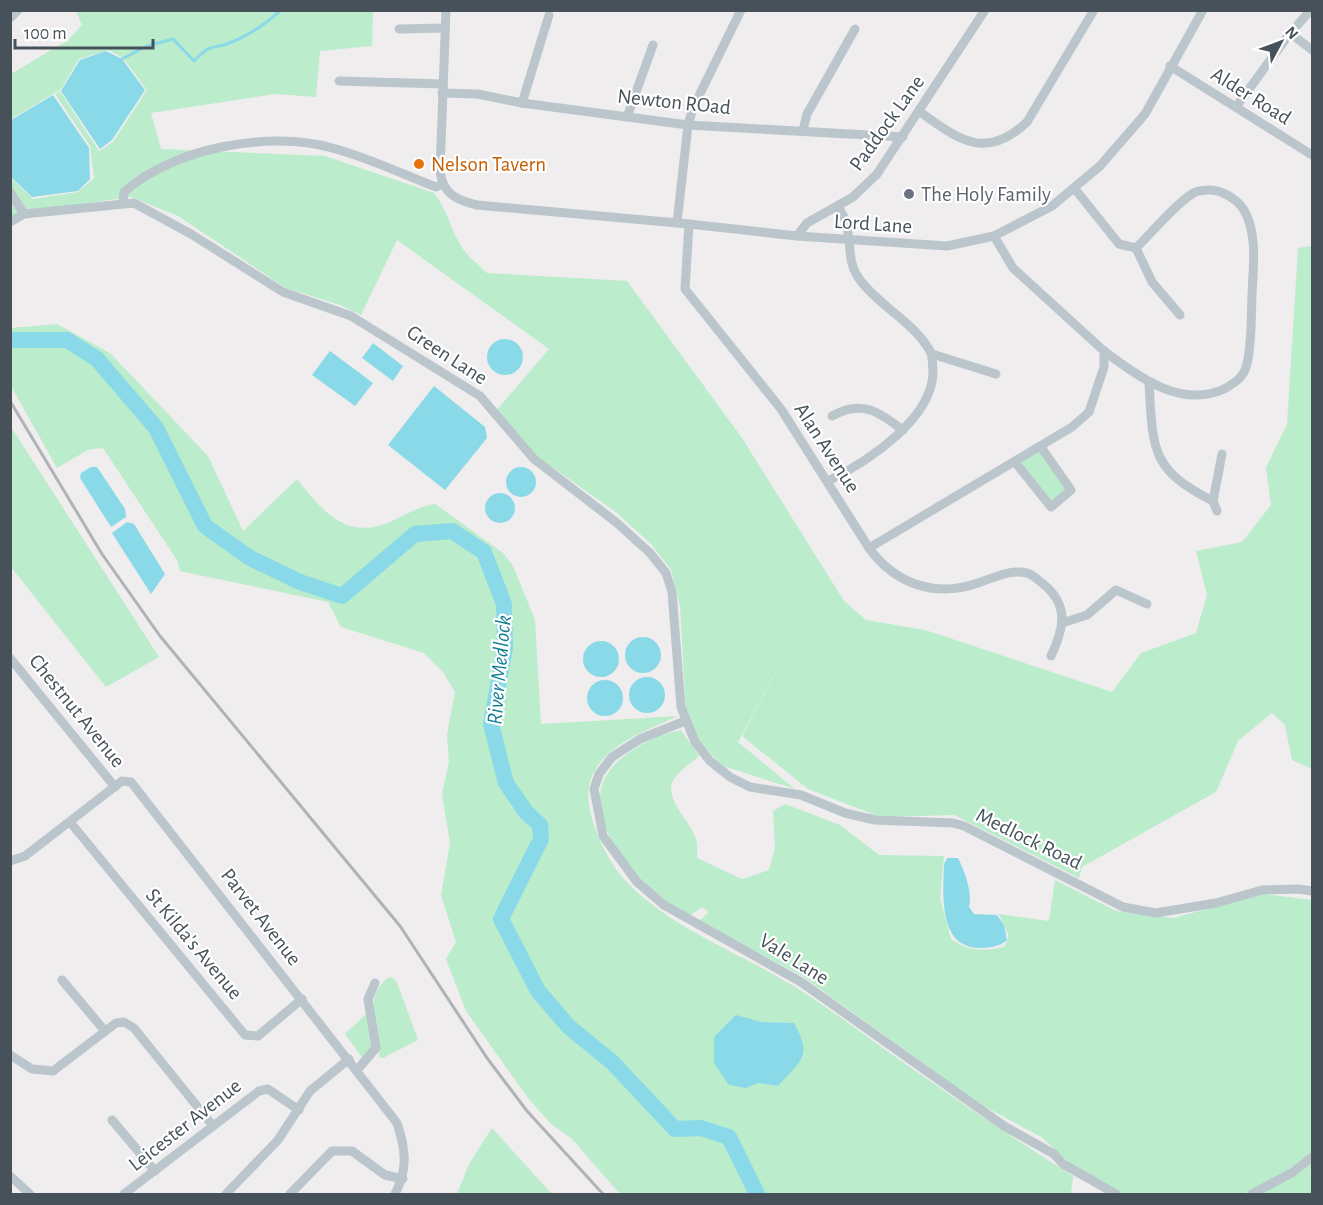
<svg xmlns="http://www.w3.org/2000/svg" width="1323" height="1205" font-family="'Alegreya Sans',sans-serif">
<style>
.green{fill:#bbeccc;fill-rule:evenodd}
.water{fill:#8ad9e8}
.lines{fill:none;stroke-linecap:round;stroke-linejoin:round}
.stream{stroke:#8ad9e8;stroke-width:3}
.river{stroke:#8ad9e8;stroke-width:16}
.minor{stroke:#bbc5cc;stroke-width:9}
.rail{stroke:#afb2b7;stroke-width:3}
.food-dot{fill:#e8710a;stroke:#fff;stroke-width:2}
.worship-dot{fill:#6b7280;stroke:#fff;stroke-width:2}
.labels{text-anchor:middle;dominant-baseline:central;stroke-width:4.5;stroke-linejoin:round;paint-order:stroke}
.street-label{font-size:21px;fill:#465159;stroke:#fff}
.food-label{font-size:21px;fill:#c56008;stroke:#fff;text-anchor:start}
.worship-label{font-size:21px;fill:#5b616d;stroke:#fff;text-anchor:start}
.water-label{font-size:22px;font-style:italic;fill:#117d93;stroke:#fff}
</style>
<rect width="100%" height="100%" fill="#efeded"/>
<g class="green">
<path d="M 76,11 L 373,11 L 372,46 L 320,51 L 316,97 L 276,94 L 151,113 L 161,149 L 325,156 L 434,193 C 448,210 450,230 463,249 C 469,258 479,265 487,273 L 627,281 L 742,438 L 844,601 L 866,620 L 925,630 L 1112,692 L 1141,653 L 1196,633 L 1207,595 L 1196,551 L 1242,542 L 1271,505 L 1266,468 L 1287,424 L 1298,248 L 1312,246 L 1312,769 L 1292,760 L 1285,725 L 1272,713 L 1238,741 L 1216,792 L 1082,867 L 1079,878 L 954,815 L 880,817 L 808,789 L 742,736 L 806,615 L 738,742 L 795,789 L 723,766 L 698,741 L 686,713 L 680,606 L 671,570 L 651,544 L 617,513 L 534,454 L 497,410 L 549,349 L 397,240 L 361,315 L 340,305 L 286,288 L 178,216 L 131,197 L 37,210 L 11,218 L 11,178 L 33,199 L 78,192 L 94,178 L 90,146 L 55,94 L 60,91 L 99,151 L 113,142 L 147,90 L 123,58 L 109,50 L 79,59 L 61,89 L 11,119 L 11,74 L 68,40 L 82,25 Z"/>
<path d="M 57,324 L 110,353 L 208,456 L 243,531 L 297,479 C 322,511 347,542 392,521 C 405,515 420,506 435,504 L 503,553 L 513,566 L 535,620 L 541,724 L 678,716 C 648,730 600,746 590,782 C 582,809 605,858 623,878 C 668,928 739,952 795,987 C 835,1012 872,1041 911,1068 C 964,1105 1018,1141 1073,1176 L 1071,1194 L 620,1194 L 571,1138 L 552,1125 L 528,1098 L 466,1011 L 446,959 L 456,942 L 441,895 L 450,843 L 442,794 L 449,762 L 447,735 L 455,692 L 443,672 L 424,653 L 341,627 L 328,602 L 180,571 L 177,560 L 103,448 L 88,450 L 57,468 L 11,386 L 10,328 ZM 736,1016 L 761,1022 L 793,1023 L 778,1086 L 758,1083 Z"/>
<path d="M 11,427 L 159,657 L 106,687 L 11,567 Z"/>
<path d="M 1040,450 L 1066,489 L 1053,502 L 1047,498 L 1018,462 Z"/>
<path d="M 681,730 L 699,756 C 691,763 679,771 674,779 C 662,798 691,821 696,839 C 698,844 697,852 697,858 L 742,879 L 769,870 L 775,848 L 773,811 L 785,804 L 840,825 L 879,855 L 944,856 L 940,898 L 951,939 C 969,952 983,951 1004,947 L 1009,936 L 999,914 L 1049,921 L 1055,880 L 1116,911 L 1173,918 L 1263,894 L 1312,900 L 1312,1152 L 1281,1175 L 1243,1194 L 1121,1194 L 1070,1164 L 1043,1138 L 980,1104 L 802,976 L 699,921 L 709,912 L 702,907 L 689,916 C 672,905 654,895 641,880 C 610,846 576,793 623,757 C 641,743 658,735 681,730 Z"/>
<path d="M 389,977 L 396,980 L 418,1040 L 383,1058 L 379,1057 C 383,1025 359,1000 389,977 Z"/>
<path d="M 367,1013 L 372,1046 L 364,1060 L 345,1034 Z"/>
<path d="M 492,1128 L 550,1192 L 553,1194 L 457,1194 L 469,1164 Z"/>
<path d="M 1312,1160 L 1312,1194 L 1258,1194 Z"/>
</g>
<g class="water">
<path d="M 106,51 L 122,59 L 145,90 L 112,140 L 100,149 L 61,91 L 80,60 Z"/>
<path d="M 53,95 L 89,148 L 90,179 L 78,191 L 32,197 L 11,177 L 11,120 Z"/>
<circle cx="505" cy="357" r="18"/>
<path d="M 373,343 L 403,366 L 393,381 L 362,358 Z"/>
<path d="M 330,351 L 373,383 L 355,406 L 312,375 Z"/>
<path d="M 434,386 L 485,427 L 487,438 L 445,490 L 388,445 Z"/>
<path d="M 91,467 L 97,467 L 125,509 L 126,517 L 111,527 L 80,478 L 81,473 Z"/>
<circle cx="521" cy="482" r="15"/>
<circle cx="500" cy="508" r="15"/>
<path d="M 127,522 L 134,524 L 165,574 L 151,594 L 112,533 Z"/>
<circle cx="643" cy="655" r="18"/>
<circle cx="601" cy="659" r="18"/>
<circle cx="647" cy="695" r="18"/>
<circle cx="605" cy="698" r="18"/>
<path d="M 947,858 L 958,858 C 964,870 973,893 969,907 L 974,914 L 997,915 L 1004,925 L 1007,940 C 999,947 992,947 981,948 C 938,949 943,894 944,864 Z"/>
<path d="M 736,1015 L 761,1022 L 794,1023 C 813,1057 801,1060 778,1086 L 758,1083 L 746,1088 L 729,1085 L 714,1063 L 714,1037 Z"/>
</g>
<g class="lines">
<path class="stream" d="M 122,59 L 147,46 L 173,39 L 194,61 C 213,41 211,51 232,42 C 251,34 265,25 281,10"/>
<path class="river" d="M 10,340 L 67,340 L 97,359 L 156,428 L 205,526 L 250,558 L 300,582 L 342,596 L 415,534 L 452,531 L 484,552 L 504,604 L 505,648 L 491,724 L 506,783 L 526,812 L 540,825 L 541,839 L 501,919 L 538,991 L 569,1027 L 612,1062 L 675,1129 L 701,1128 L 729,1137 L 757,1194"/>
<g class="minor">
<path d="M 446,10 L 440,171 C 443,194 456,200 477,205 L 689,224 L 797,236 L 947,246 L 994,236 L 1052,206 L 1100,166 L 1145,114 L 1203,10"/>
<path d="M 10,18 L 18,10"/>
<path d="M 399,29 L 445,28"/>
<path d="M 1290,33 L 1312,50"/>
<path d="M 1170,66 L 1312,155"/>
<path d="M 339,81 L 442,84"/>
<path d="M 442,93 L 478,94 L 522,103 L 688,125 L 903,137"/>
<path d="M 522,103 L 549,15"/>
<path d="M 1236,107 L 1290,33 L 1311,10"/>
<path d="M 920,112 C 959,140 986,161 1027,122 L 1094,10"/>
<path d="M 627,117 L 653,45"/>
<path d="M 803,130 L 807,114 L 855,29"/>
<path d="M 1075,189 L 1119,244 L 1136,248 C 1151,234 1175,204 1192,194 C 1195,191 1205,190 1209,190 C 1222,190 1237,199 1244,210 C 1258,235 1253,267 1252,295 C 1251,317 1252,342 1247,364 C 1244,377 1235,383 1224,389 C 1180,409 1138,376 1104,351"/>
<path d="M 10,192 L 24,214"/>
<path d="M 123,203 L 124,192 C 173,148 269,130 332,148 C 367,157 402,174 436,187 L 442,184"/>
<path d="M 10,222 L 24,214 L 134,203 L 191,234 L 283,292 L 351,316 L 480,396 L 534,459 L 617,523 L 650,553 L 666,573 L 672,592 L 681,707 L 695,742 L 710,761 L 730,777 L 750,787 L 801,795 L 845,813 L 875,820 L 953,823 L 964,826 L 1123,907 L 1156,913 L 1216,903 L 1262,890 L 1298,889 L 1312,891"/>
<path d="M 677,223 L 688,125 L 693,108 L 741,10"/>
<path d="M 689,224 L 685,289 L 781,409 L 869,548 L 1072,427 L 1089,412 L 1104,367 L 1104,351 L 1013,268 L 994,236"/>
<path d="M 797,236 L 807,223 L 853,197 L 877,174 L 985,10"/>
<path d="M 1136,248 L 1152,282 L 1180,315"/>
<path d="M 932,354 L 996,374"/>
<path d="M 1149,383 C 1153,448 1150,470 1213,501"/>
<path d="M 832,416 C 862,399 878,412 903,430"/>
<path d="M 1015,462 L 1051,507 L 1071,490 L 1041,447"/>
<path d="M 828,481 C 867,462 935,418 933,369 C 932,364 933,356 930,351 C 914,322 879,306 860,280 C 846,261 852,243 846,223 C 845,217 840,211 838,206"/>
<path d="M 1217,511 L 1213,501 L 1222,454"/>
<path d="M 869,548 C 895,584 935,598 978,583 C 993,578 1010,569 1027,573 C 1032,574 1038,580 1042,583 C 1070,605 1064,628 1051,656"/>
<path d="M 1062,623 L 1087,615 L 1116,590 L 1147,604"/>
<path d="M 10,658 L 115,787"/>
<path d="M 685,721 L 640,739 L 612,757 L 599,774 L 594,789 L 603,836 L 637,882 L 664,905 L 801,982 L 1004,1126 L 1054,1154 L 1063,1164 L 1116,1194"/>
<path d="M 70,822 L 245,1035 L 258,1036 L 302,999"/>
<path d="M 10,861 L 25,856 L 122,781 L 131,782 L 397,1123 C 406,1150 408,1169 395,1194"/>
<path d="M 62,980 L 105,1031"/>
<path d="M 10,1055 L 32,1069 L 53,1071 L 116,1023 L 124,1022 L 134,1028 L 213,1126"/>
<path d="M 357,1070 L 376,1048 L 368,999 L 375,983"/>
<path d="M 112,1120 L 155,1171"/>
<path d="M 10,1176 L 30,1194"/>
<path d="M 124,1194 L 259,1091 L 268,1089 L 299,1110"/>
<path d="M 226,1194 L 278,1140 L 310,1091 L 349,1059"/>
<path d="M 290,1194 L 332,1151 L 352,1151 L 385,1175 L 403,1179"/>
<path d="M 1252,1194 L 1293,1172 L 1312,1157"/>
</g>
<path class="rail" d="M 10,401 L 102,554 L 160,636 L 400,926 L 487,1058 L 527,1111 L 603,1194"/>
</g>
<circle class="food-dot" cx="419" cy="164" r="6"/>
<circle class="worship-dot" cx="909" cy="194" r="6"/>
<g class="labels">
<g class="street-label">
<text transform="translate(1251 96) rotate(32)">Alder Road</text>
<text transform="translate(674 102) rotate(6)">Newton ROad</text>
<text transform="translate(887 123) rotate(-54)">Paddock Lane</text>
<text transform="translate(873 224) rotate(4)">Lord Lane</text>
<text transform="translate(447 355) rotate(33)">Green Lane</text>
<text transform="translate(827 448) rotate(57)">Alan Avenue</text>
<text transform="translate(77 711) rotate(51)">Chestnut Avenue</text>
<text transform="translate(1029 839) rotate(26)">Medlock Road</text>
<text transform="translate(261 917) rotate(52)">Parvet Avenue</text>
<text transform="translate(194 944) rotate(50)">St Kilda's Avenue</text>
<text transform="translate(794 959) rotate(32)">Vale Lane</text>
<text transform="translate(185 1125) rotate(-38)">Leicester Avenue</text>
</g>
<g class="food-label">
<text x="431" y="164">Nelson Tavern</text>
</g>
<g class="worship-label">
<text x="921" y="194">The Holy Family</text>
</g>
<g class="water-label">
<text transform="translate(499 670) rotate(-85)">River Medlock</text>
</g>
</g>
<rect width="1323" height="1205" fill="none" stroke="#465159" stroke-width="24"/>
<g transform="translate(1281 42) rotate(49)" stroke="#ffffff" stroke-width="4.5" paint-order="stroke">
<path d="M0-4.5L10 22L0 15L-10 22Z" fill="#465159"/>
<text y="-9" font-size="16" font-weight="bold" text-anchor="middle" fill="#465159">N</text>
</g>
<path d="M15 39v9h138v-9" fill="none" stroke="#465159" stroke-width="3"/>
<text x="24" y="39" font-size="18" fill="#465159" stroke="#ffffff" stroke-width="4.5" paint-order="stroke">100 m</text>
</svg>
